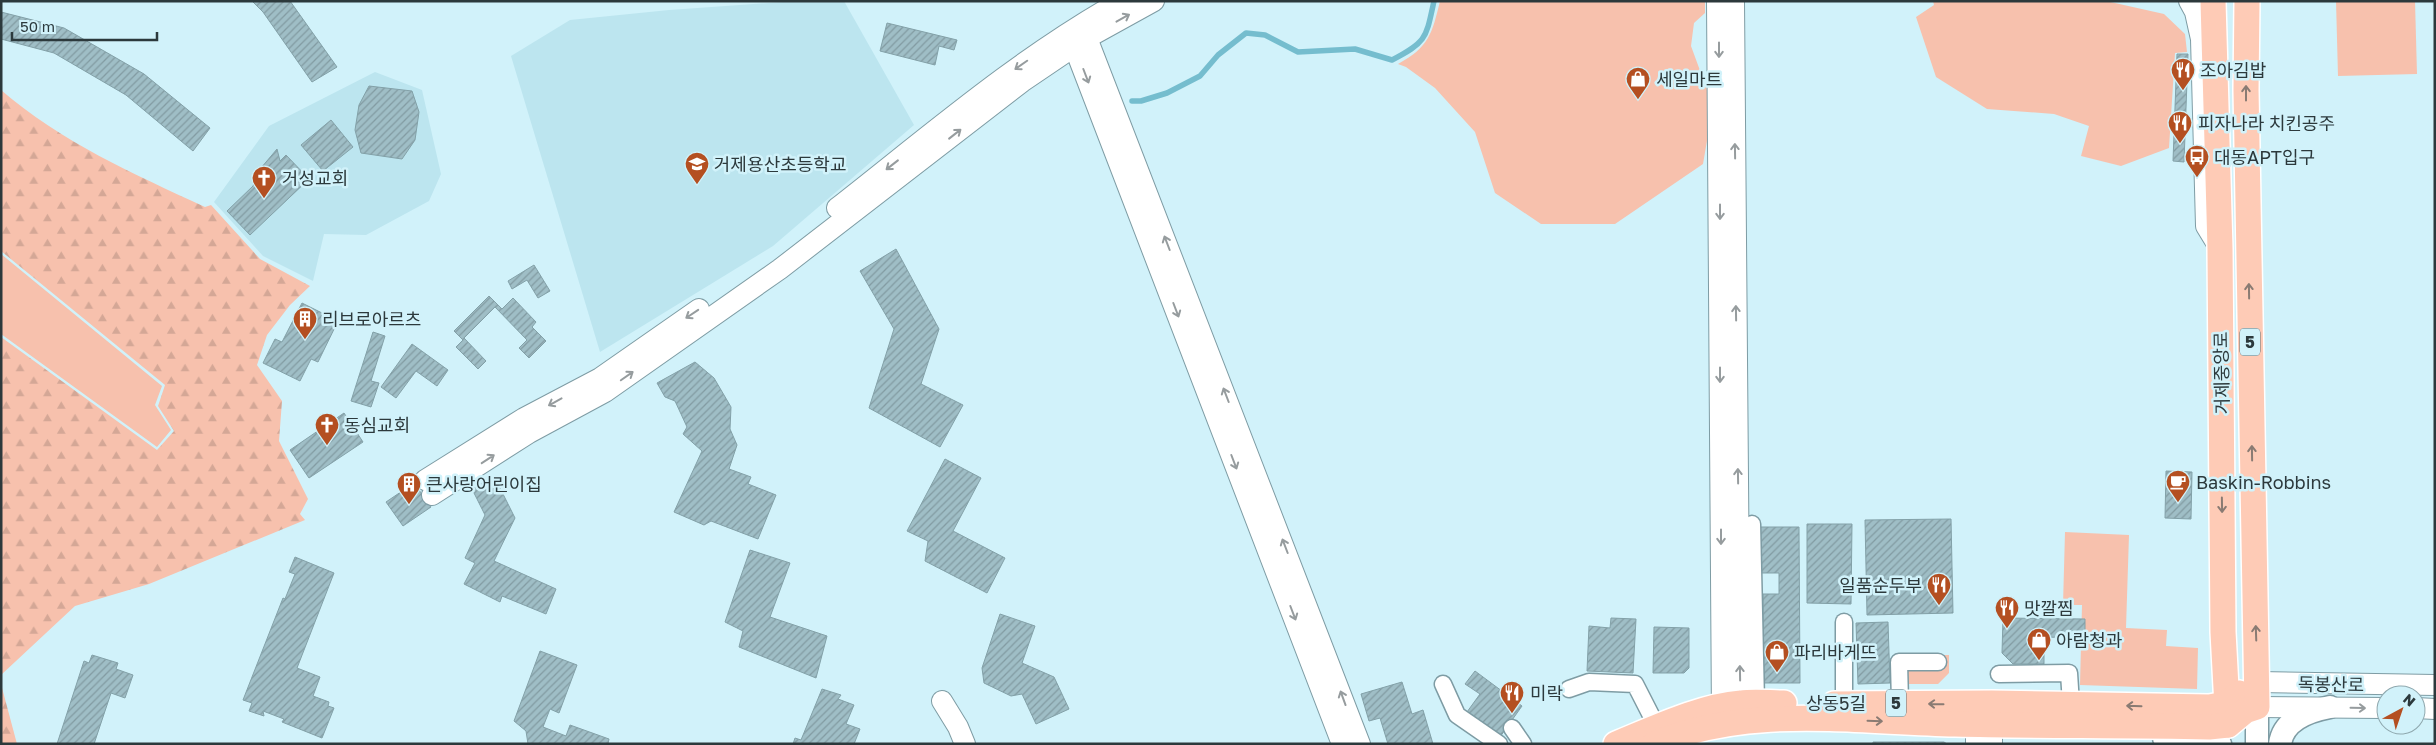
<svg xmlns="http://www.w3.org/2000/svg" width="2436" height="745" font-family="'Golos Text','Noto Sans KR',sans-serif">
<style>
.built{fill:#bce5ef}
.green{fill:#f7c1ad}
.forest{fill:url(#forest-firs)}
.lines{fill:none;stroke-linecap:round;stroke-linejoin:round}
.stream{stroke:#75bdce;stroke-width:5.5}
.building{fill:url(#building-hatch);stroke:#83a1a8}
.minor-casing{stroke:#7e9ca4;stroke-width:19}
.tertiary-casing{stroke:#7e9ca4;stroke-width:22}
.secondary-casing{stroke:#7e9ca4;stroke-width:25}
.primary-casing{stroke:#fff;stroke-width:28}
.minor{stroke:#fff;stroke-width:16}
.tertiary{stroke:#fff;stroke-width:20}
.secondary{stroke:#fff;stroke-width:22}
.primary{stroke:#fecbb6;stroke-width:25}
.oneway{stroke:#969c9e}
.oneway2{stroke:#8a7b73}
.labels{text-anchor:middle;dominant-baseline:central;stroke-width:5;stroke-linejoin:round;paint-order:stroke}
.shield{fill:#d1f2fa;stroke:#5e7075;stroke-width:1}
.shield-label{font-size:16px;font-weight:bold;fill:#2c393c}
.poi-label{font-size:18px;fill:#2c393c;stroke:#d1f2fa;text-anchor:start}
.street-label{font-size:18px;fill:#2c393c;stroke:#d1f2fa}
</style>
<defs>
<pattern id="forest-firs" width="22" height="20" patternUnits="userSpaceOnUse" patternTransform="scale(1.25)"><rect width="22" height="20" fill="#f7c1ad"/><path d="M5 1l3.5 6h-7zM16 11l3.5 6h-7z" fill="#d4a796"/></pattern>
<pattern id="building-hatch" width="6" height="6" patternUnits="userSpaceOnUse" patternTransform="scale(1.25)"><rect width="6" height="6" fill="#9fbec6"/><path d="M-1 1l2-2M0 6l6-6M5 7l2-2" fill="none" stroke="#829ba2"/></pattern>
</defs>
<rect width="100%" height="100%" fill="#d1f2fa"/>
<g class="built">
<path d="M 797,1 L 844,1 L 914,125 L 773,246 L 600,352 L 511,56 L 570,20 L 669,10 Z"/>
<path d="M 375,72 L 422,90 L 441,174 L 429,201 L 366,235 L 324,234 L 313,281 L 263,256 L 214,202 L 269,126 Z"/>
</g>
<g class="green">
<path d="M 1440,1 L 1705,1 L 1705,13 L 1694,23 L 1691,46 L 1713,106 L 1703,164 L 1615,224 L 1541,224 L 1495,193 L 1475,132 L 1435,88 L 1406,67 L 1398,64 C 1429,47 1432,34 1440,1 Z"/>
<path d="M 1933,1 L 2106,1 L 2164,14 L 2185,34 L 2187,52 L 2175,53 L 2169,148 L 2121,166 L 2081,156 L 2089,126 L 2054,114 L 1987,109 L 1936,77 L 1916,17 L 1934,5 Z"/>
<path d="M 2336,1 L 2415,1 L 2417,74 L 2338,76 Z"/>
<path d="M 1,254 L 162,386 L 155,405 L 171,430 L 157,447 L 1,334 Z"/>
<path d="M 2065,532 L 2129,535 L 2126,628 L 2167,630 L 2166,646 L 2198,648 L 2197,689 L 2080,685 L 2082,605 L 2063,605 Z"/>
<path d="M 1942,655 L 1949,655 L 1949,673 L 1938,684 L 1904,684 L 1904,670 L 1937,670 L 1942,663 Z"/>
</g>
<g class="forest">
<path d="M 1,90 C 61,142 134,174 205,207 L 211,205 L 260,259 L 310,286 L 290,305 L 267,335 L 257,365 L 282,401 L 279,441 L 308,499 L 300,514 L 305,520 L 149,584 L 75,606 L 1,675 L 1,337 L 157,450 L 174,431 L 158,406 L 165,385 L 1,251 Z"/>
<path d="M 1,684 L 17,744 L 1,744 Z"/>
</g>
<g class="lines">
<path class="stream" d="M 1132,101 L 1141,101 L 1167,93 L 1200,76 L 1218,55 L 1246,33 L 1265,35 L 1298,52 L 1355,49 L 1392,60 C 1427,42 1426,38 1434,1"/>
</g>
<g class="building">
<path d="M 252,1 L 290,1 L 337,67 L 312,82 L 263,12 Z"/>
<path d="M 1,12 L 64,28 L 144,74 L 210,128 L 193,151 L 126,95 L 54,53 L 1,39 Z"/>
<path d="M 887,23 L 957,40 L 954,50 L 939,46 L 935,65 L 880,51 Z"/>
<path d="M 2177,54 L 2188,54 L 2184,162 L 2173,161 Z"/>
<path d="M 369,86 L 412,91 L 419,112 L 415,140 L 402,159 L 361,153 L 355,130 L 359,105 Z"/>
<path d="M 331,120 L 353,147 L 323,171 L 301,145 Z"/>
<path d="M 277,149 L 280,161 L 286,155 L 309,179 L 250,235 L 227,211 L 253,186 L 261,168 Z"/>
<path d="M 896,249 L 939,329 L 921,384 L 963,405 L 940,447 L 869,408 L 894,329 L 860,271 Z"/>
<path d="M 534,265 L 550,291 L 538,298 L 527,280 L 512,289 L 508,281 Z"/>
<path d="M 489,296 L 502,309 L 513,298 L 536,322 L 532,327 L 546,341 L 529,358 L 519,348 L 527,340 L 495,307 L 464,338 L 486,361 L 478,369 L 456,347 L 463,340 L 454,331 Z"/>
<path d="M 302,303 L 338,321 L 318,362 L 311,359 L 300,381 L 263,363 L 275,339 L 282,342 Z"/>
<path d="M 373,332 L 385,336 L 371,381 L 379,383 L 371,407 L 351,401 Z"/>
<path d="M 412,344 L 448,370 L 437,386 L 416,371 L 396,398 L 381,387 Z"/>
<path d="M 695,362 L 714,378 L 731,407 L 730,429 L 737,445 L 729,469 L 751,477 L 748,484 L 776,495 L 758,539 L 711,521 L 704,525 L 674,512 L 702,451 L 683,434 L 687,427 L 675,401 L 665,397 L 657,383 Z"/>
<path d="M 344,413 L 363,442 L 309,478 L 290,450 Z"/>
<path d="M 945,459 L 981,478 L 953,531 L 1005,558 L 987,593 L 925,561 L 928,541 L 907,531 Z"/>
<path d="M 2166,471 L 2192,472 L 2191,519 L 2165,518 Z"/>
<path d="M 494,476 L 515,518 L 494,561 L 556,589 L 546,614 L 502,596 L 500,602 L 464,584 L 475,563 L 465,558 L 485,515 L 472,489 Z"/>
<path d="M 414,483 L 431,507 L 403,526 L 386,502 Z"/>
<path d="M 1951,519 L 1953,613 L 1867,615 L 1865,520 Z"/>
<path d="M 1807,524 L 1852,524 L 1851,604 L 1807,603 Z"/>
<path d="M 1759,527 L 1799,527 L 1800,683 L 1763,683 L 1763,594 L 1779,594 L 1779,573 L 1760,573 Z"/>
<path d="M 750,550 L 790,563 L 770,617 L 827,636 L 816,678 L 739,647 L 743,631 L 725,622 Z"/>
<path d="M 295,557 L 334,573 L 297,668 L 320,677 L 313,696 L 329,702 L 328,706 L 334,708 L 322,738 L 282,722 L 284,719 L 263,711 L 264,716 L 249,711 L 252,703 L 243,700 L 283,598 L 285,599 L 295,574 L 289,572 Z"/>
<path d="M 1000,614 L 1035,626 L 1022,663 L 1054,677 L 1069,709 L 1036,724 L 1022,694 L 1011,696 L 984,683 L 982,668 Z"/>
<path d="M 1611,618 L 1636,619 L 1633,673 L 1587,671 L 1589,626 L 1610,628 Z"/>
<path d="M 2003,618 L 2085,619 L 2085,638 L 2044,637 L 2044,664 L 2013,664 L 2002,653 Z"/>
<path d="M 1888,622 L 1890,683 L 1858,684 L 1856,623 Z"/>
<path d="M 1654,627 L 1689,628 L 1689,668 L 1684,673 L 1653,673 Z"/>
<path d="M 540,651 L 577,665 L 559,713 L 550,709 L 543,727 L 566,736 L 570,725 L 609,739 L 608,744 L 528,744 L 526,731 L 514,721 Z"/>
<path d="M 92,655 L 118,663 L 116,669 L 133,675 L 125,698 L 111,693 L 94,744 L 57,744 L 84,661 L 89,663 Z"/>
<path d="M 1475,671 L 1522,706 L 1500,737 L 1467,712 L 1480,694 L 1465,684 Z"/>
<path d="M 1402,682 L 1412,714 L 1423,710 L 1433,744 L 1388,744 L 1380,718 L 1369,721 L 1361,694 Z"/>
<path d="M 822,689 L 841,695 L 838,699 L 854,705 L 846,724 L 860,729 L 854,744 L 793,744 L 795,738 L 801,740 Z"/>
<path d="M 1873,742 L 1944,742 L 1947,744 L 1873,744 Z"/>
</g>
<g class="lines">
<defs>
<g id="minor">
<path d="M 1752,524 L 1756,702"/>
<path d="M 1999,674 L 2069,673 L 2071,704"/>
<path d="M 1443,684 L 1457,715 L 1499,744"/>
<path d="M 1569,689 L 1589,682 L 1635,684 L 1657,727"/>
<path d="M 1900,703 L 1899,662 L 1938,662"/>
<path d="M 1844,704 L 1844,622"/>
<path d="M 1512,728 L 1523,744"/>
</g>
<g id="tertiary">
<path d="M 1717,1 L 1722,719"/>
<path d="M 1734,1 L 1740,717"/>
<path d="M 2189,1 L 2195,12 L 2201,39 L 2206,226 L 2220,249"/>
<path d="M 1082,25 L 1360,744"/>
<path d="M 1070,36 L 1342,744"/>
<path d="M 837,208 C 929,136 1019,58 1121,1"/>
<path d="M 425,480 L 524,418 L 600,378 L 699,309"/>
<path d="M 432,495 L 529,433 L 605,392 L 780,269 L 1022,82 L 1087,38 L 1154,1"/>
<path d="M 2258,682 L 2435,685"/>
<path d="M 942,701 L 958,727 L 965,744"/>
<path d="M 2257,707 L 2386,708"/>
<path d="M 2416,708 L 2435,709"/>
<path d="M 1976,711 L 1976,744"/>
<path d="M 1992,744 L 1992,711"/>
</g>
<g id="secondary">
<path d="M 2164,738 L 2216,740 L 2220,744"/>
<path d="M 2257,744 L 2257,707"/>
<path d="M 2280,744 C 2283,720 2309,711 2330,707"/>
</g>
<g id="primary">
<path d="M 2213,1 L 2220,249 L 2223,632 L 2228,725"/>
<path d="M 1834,704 L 1992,703 L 2209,707 L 2226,704 L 2239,693"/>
<path d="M 1616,744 C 1653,729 1701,706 1741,703 C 1755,701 1770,703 1784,703"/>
<path d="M 1654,744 C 1749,704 1855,722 1955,724 C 2039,726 2124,725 2209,727 L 2228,725 L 2245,711 L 2257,707 L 2246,90 L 2247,1"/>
</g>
</defs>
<use href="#minor" class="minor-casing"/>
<use href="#tertiary" class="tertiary-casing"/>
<use href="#secondary" class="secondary-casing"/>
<use href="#primary" class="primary-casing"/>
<use href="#minor" class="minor"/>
<use href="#tertiary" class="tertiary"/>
<use href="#secondary" class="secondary"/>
<use href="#primary" class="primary"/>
</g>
<defs><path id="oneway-shaft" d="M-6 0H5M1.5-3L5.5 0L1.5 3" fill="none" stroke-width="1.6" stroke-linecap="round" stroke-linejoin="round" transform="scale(1.25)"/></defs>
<g class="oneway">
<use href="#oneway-shaft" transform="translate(1123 18) rotate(-29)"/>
<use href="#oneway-shaft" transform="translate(1719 50) rotate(90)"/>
<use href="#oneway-shaft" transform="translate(1021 65) rotate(145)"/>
<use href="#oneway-shaft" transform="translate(1086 76) rotate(69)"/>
<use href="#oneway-shaft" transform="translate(955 134) rotate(-38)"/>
<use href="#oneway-shaft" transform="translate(1735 151) rotate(-91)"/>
<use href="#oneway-shaft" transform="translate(892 165) rotate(142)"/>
<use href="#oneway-shaft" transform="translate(1720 212) rotate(90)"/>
<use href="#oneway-shaft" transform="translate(1167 243) rotate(-111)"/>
<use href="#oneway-shaft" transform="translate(1176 310) rotate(69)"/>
<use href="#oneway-shaft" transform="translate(1736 313) rotate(-91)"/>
<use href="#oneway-shaft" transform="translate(692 314) rotate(146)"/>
<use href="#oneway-shaft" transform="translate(1720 375) rotate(90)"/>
<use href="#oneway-shaft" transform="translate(627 376) rotate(-35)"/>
<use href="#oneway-shaft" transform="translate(1226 395) rotate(-111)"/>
<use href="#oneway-shaft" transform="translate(555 402) rotate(151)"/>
<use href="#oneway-shaft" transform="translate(488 459) rotate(-33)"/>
<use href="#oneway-shaft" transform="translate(1234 462) rotate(69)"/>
<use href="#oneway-shaft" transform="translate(1738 476) rotate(-91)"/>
<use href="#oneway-shaft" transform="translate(1721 537) rotate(90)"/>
<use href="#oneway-shaft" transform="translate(1285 546) rotate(-111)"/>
<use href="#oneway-shaft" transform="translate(1293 613) rotate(69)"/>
<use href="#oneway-shaft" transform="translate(1740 673) rotate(-91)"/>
<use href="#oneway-shaft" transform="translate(1343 698) rotate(-110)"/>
<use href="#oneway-shaft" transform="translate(2358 708) rotate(1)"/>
</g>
<g class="oneway2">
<use href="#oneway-shaft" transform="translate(2246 93) rotate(-90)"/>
<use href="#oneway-shaft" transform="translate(2249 291) rotate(-91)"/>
<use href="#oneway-shaft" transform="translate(2252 453) rotate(-91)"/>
<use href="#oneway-shaft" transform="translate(2222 505) rotate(89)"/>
<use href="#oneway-shaft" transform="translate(2256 633) rotate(-92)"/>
<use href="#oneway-shaft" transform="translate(1936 704) rotate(-179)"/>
<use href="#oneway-shaft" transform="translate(2134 706) rotate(-178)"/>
<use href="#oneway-shaft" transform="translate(1875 721) rotate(2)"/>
</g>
<defs>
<symbol id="restaurant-pin" viewBox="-11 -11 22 30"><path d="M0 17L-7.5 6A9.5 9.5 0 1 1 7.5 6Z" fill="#b44f21" stroke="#d1f2fa"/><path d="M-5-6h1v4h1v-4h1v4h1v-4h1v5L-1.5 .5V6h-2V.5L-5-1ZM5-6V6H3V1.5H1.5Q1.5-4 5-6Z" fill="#fff"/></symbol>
<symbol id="shop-pin" viewBox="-11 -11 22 30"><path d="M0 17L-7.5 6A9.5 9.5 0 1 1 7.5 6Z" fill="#b44f21" stroke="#d1f2fa"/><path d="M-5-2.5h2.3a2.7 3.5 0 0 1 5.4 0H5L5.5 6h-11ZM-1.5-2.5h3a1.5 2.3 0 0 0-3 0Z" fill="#fff"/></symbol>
<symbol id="bus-pin" viewBox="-11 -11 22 30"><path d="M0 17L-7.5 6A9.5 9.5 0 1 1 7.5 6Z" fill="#b44f21" stroke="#d1f2fa"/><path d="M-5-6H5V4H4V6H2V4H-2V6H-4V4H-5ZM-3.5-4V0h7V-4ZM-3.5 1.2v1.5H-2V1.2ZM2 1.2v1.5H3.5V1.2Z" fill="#fff"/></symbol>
<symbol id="school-pin" viewBox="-11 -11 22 30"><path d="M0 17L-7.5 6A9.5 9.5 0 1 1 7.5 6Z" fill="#b44f21" stroke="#d1f2fa"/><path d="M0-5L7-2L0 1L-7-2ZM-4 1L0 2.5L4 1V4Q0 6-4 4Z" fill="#fff"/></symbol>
<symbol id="church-pin" viewBox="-11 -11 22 30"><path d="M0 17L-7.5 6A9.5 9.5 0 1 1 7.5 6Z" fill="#b44f21" stroke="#d1f2fa"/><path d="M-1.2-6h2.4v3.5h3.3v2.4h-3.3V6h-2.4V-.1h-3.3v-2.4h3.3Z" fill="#fff"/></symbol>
<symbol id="building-pin" viewBox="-11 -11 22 30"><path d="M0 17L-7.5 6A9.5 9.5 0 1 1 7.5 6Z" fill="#b44f21" stroke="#d1f2fa"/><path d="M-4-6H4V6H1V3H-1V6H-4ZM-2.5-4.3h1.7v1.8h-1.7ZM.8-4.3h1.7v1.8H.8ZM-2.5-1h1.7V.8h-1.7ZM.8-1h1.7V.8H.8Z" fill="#fff"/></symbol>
<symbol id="cafe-pin" viewBox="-11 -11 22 30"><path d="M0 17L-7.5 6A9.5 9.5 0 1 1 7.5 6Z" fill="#b44f21" stroke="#d1f2fa"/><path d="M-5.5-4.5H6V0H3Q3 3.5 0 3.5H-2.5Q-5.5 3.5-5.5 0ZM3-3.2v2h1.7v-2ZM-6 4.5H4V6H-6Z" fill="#fff"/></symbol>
</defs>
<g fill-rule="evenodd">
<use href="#restaurant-pin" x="2169" y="56" width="28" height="38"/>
<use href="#shop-pin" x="1624" y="65" width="28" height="38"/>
<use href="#restaurant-pin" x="2166" y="109" width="28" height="38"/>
<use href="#bus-pin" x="2183" y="143" width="28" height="38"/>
<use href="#school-pin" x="683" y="150" width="28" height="38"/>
<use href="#church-pin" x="250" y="164" width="28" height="38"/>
<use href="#building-pin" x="291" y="305" width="28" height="38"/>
<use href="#church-pin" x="313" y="411" width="28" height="38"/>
<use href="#cafe-pin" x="2164" y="468" width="28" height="38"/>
<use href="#building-pin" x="395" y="470" width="28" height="38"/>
<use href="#restaurant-pin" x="1925" y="571" width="28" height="38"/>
<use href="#restaurant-pin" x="1993" y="594" width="28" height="38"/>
<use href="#shop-pin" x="2025" y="626" width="28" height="38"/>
<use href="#shop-pin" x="1763" y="638" width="28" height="38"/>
<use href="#restaurant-pin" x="1498" y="679" width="28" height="38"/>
</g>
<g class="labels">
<g class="shield">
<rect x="2240" y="328.5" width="20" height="27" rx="4"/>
<rect x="1886" y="689.5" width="20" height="27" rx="4"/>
</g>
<g class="shield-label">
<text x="2250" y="342">5</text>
<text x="1896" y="703">5</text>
</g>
<g class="poi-label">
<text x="2200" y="70">조아김밥</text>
<text x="1656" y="79">세일마트</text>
<text x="2198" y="123">피자나라 치킨공주</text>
<text x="2214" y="157">대동APT입구</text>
<text x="714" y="164">거제용산초등학교</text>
<text x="282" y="178">거성교회</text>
<text x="322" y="319">리브로아르츠</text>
<text x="344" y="425">동심교회</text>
<text x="2196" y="482">Baskin-Robbins</text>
<text x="426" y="484">큰사랑어린이집</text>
<text x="1922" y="585" text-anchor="end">일품순두부</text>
<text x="2024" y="608">맛깔찜</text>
<text x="2056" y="640">아람청과</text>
<text x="1794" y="652">파리바게뜨</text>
<text x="1530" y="693">미락</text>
</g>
<g class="street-label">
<text transform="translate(2221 373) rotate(-91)">거제중앙로</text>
<text transform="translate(2331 684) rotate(1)">독봉산로</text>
<text x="1836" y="703">상동5길</text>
</g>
</g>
<rect width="2436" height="745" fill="none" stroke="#2c393c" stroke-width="5"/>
<g transform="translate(2401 710) rotate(40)"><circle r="24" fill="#d1f2fa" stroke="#8fa8ae"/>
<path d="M0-4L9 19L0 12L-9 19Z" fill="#b44f21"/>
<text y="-8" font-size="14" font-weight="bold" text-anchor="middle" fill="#2c393c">N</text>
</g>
<path d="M12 32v8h145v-8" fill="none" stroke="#2c393c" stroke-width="2.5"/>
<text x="20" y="32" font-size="15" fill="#2c393c" stroke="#d1f2fa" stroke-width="4" paint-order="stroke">50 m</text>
</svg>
